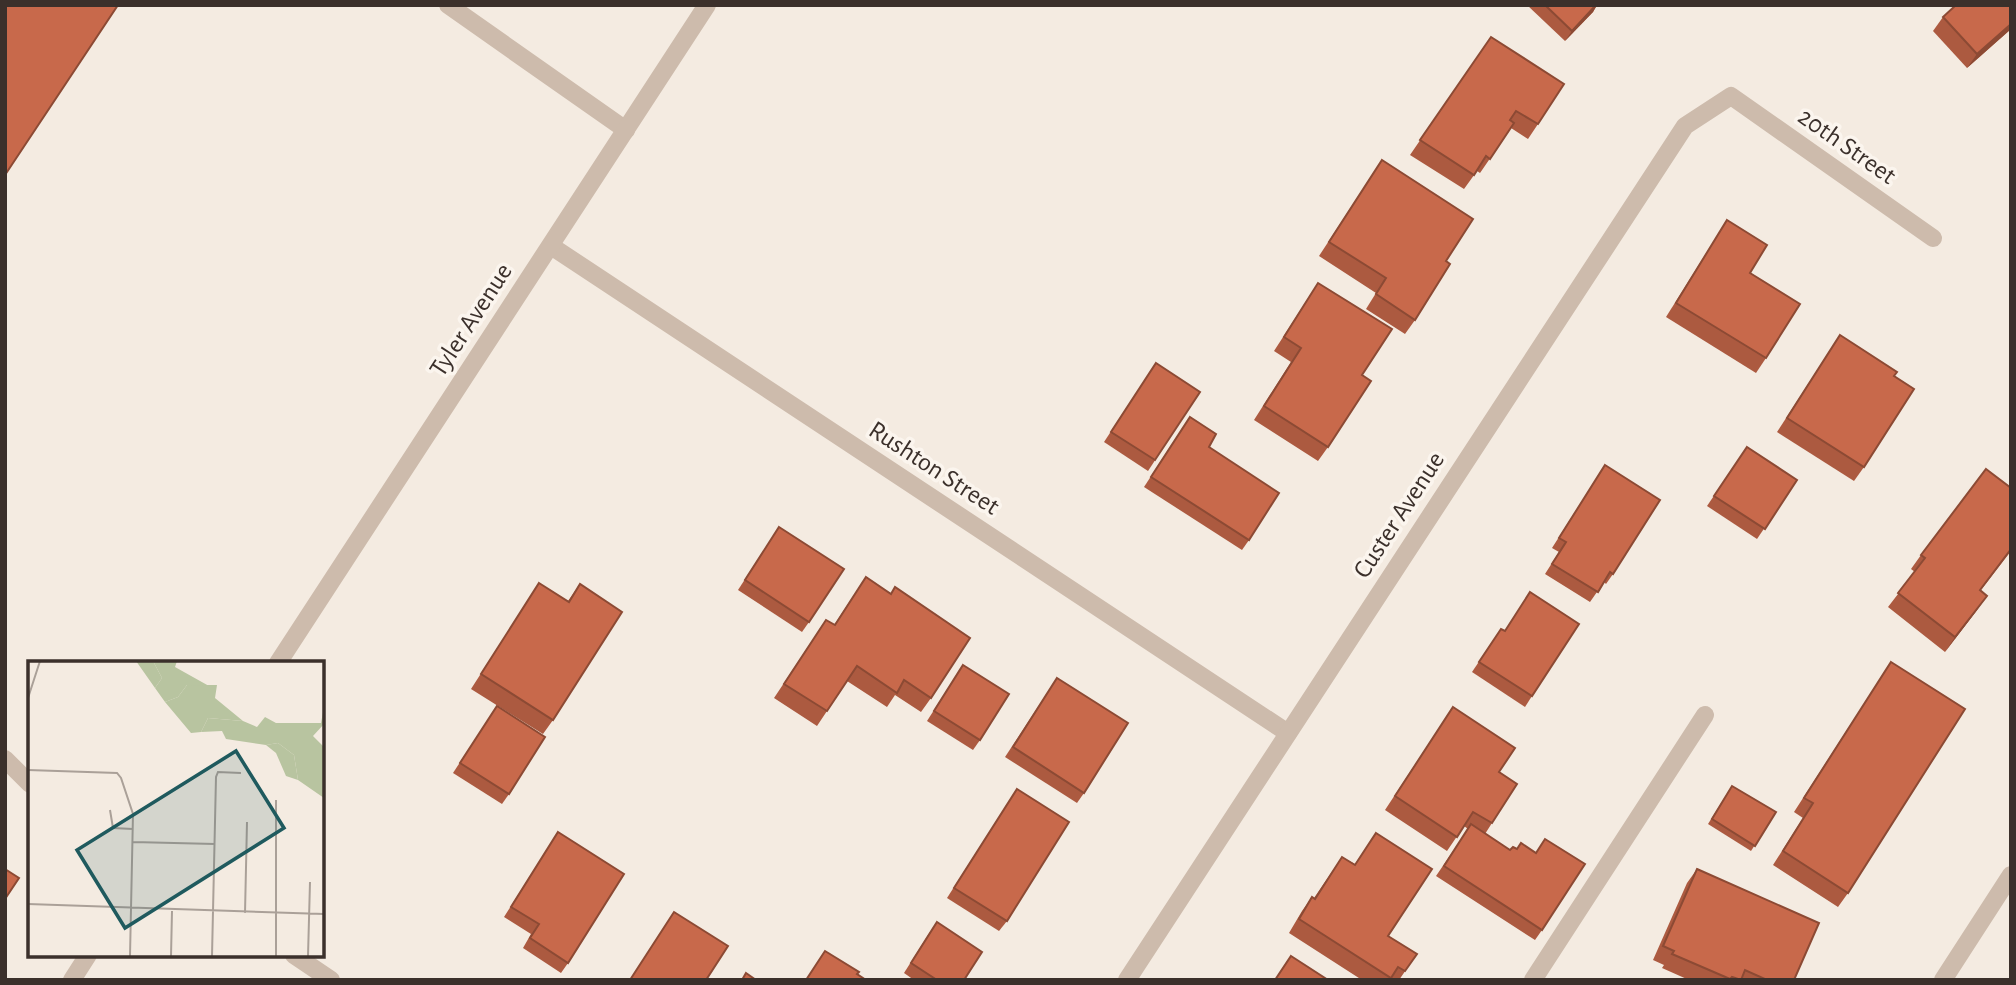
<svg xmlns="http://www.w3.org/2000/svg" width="2016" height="985" font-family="'Alegreya Sans',sans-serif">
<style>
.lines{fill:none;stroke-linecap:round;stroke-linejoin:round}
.minor{stroke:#cdbbac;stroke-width:18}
.wall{fill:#ac5a40}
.shaded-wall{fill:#8c4a34}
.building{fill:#c8694b;stroke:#8c4a34;stroke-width:2}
.labels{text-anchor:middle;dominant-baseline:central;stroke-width:7;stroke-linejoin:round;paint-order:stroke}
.street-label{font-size:26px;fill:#3b302b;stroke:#fbf5ee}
.inset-road{fill:none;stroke:#aaa098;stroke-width:2}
.view{fill:#1f5a5e;fill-opacity:0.15;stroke:#1f5a5e;stroke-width:3.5}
.inset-edge{fill:none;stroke:#3b302b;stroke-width:3.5}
</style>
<rect width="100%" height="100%" fill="#f4ebe1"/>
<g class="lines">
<g class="minor">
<path d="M 448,5 L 626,130"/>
<path d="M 551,246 L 1288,733"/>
<path d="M 278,663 L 707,5"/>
<path d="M 5,759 L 30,784"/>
<path d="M 294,955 L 331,980"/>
<path d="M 72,980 L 88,955"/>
<path d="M 1127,980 L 1685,126 L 1731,96 L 1933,238"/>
<path d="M 1533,980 L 1705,715"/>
<path d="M 1943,980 L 2011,875"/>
</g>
</g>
<g class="wall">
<path d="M 1527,5 L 1597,5 L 1593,12 L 1565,41 Z"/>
<path d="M 1943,17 L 2011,29 L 1967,68 L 1933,31 Z"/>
<path d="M 1491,37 L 1538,124 L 1528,139 L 1511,128 L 1480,173 L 1477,171 L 1464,189 L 1410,155 Z"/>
<path d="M 1382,160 L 1446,261 L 1415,320 L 1405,334 L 1366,309 L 1376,293 L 1319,256 Z"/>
<path d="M 1727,220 L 1766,358 L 1756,373 L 1666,317 Z"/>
<path d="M 1318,283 L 1362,375 L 1328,447 L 1318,461 L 1254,420 L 1291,362 L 1274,351 Z"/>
<path d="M 1840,335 L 1894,377 L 1864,467 L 1854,481 L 1777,432 Z"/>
<path d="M 1156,363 L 1200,392 L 1148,471 L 1104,442 Z"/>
<path d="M 1183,427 L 1209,447 L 1249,540 L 1242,550 L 1144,487 Z"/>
<path d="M 1747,447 L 1797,480 L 1757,539 L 1707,506 Z"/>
<path d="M 1605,465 L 1613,574 L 1606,584 L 1604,582 L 1590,602 L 1545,574 L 1559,552 L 1552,548 Z"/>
<path d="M 2011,488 L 2011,551 L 1981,590 L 1977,610 L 1945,652 L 1888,607 L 1915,572 L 1911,569 L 1921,555 Z"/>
<path d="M 779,527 L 809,622 L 802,632 L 738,590 Z"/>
<path d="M 866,577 L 931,698 L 921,712 L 895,695 L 887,707 L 847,681 L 817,726 L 774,698 L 826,620 L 834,625 Z"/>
<path d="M 539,583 L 568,601 L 580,584 L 553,720 L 543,734 L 471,689 Z"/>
<path d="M 1501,629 L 1504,631 L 1532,696 L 1525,707 L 1472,672 Z"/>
<path d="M 1891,662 L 1848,893 L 1838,907 L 1773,865 L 1803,818 L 1794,812 Z"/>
<path d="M 963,665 L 980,740 L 973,750 L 927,721 Z"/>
<path d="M 1057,678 L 1084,793 L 1077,803 L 1005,757 Z"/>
<path d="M 497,706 L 509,794 L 502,804 L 453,773 Z"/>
<path d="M 1453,707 L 1499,772 L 1492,823 L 1485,834 L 1542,930 L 1535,940 L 1436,876 L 1468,829 L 1464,826 L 1447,851 L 1385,810 Z"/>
<path d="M 1732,786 L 1776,812 L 1751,851 L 1708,824 Z"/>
<path d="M 1017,789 L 1007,921 L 999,931 L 947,898 Z"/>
<path d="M 558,832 L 568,963 L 561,973 L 523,948 L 531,934 L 504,917 Z"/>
<path d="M 1376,833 L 1388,936 L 1417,954 L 1399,980 L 1362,980 L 1289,933 L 1302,911 L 1312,897 L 1314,898 L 1342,857 L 1355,864 Z"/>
<path d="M 1697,869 L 1794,980 L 1689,980 L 1662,968 L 1664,965 L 1653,960 L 1687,883 Z"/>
<path d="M 930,932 L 964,980 L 914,980 L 904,973 Z"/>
</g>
<g class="shaded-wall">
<path d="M 1596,5 L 1597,5 L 1593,12 L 1565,41 L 1572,31 Z"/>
<path d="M 2011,24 L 2011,29 L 1967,68 L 1977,54 Z"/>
<path d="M 1987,596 L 1977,610 L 1945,652 L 1955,637 Z"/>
</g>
<g class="building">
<path d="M 5,5 L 118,5 L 5,175 Z"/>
<path d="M 1545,5 L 1596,5 L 1572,31 Z"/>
<path d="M 1956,5 L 2011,5 L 2011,24 L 1977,54 L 1943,17 Z"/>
<path d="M 1491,37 L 1564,84 L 1538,124 L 1516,111 L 1510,120 L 1514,123 L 1490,159 L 1486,156 L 1474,175 L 1420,140 Z"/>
<path d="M 1382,160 L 1473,219 L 1446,261 L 1450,264 L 1415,320 L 1376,294 L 1386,278 L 1329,242 Z"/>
<path d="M 1727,220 L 1767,245 L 1750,273 L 1800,304 L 1766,358 L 1676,303 Z"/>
<path d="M 1318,283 L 1392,329 L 1362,375 L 1371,381 L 1328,447 L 1264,406 L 1301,348 L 1284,337 Z"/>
<path d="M 1840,335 L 1897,372 L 1894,376 L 1914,389 L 1864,467 L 1787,418 Z"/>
<path d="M 1156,363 L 1200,392 L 1155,460 L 1111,432 Z"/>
<path d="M 1190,417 L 1216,434 L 1209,447 L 1279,493 L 1249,540 L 1151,477 Z"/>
<path d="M 1747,447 L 1797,480 L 1765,529 L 1714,496 Z"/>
<path d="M 1605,465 L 1660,500 L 1613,574 L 1610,572 L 1598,592 L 1552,564 L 1566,542 L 1559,538 Z"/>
<path d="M 1986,469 L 2011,488 L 2011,549 L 1980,590 L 1987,596 L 1955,637 L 1898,593 L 1925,558 L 1921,555 Z"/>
<path d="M 779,527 L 844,569 L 809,622 L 745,580 Z"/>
<path d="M 866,577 L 891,594 L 895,587 L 970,638 L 931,698 L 904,680 L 897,693 L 857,666 L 827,711 L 784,684 L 826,620 L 835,625 Z"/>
<path d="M 539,583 L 569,602 L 580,584 L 622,612 L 553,720 L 481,674 Z"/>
<path d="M 1530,592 L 1579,624 L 1532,696 L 1479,662 L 1501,629 L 1505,631 Z"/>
<path d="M 1891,662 L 1965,709 L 1848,893 L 1783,851 L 1813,803 L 1804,798 Z"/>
<path d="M 963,665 L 1009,694 L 980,740 L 934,711 Z"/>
<path d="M 1057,678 L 1128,723 L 1084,793 L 1013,747 Z"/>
<path d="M 497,706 L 545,737 L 509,794 L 460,763 Z"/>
<path d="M 1453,707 L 1515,748 L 1499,772 L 1517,784 L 1492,823 L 1473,812 L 1457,837 L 1395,796 Z"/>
<path d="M 1732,786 L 1776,812 L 1755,846 L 1712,819 Z"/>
<path d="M 1017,789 L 1069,822 L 1007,921 L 954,888 Z"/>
<path d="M 1471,824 L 1510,850 L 1513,847 L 1517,849 L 1521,843 L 1536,853 L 1545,839 L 1585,864 L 1542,930 L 1444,866 Z"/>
<path d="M 558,832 L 624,874 L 568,963 L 530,938 L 539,924 L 511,907 Z"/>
<path d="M 1376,833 L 1432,869 L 1388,936 L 1417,954 L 1405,971 L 1398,967 L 1391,978 L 1299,919 L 1312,897 L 1315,899 L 1342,857 L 1355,865 Z"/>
<path d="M 5,869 L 19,878 L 5,899 Z"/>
<path d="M 1697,869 L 1819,923 L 1794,980 L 1767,980 L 1745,970 L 1741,980 L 1732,977 L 1730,979 L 1672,954 L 1674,951 L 1663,946 Z"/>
<path d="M 674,912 L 728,946 L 706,980 L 630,980 Z"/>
<path d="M 937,922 L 982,952 L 964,980 L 937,980 L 911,963 Z"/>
<path d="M 825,951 L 859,972 L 857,974 L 866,980 L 806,980 Z"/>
<path d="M 1291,956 L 1328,980 L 1275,980 Z"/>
<path d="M 746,973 L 756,980 L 742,980 Z"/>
</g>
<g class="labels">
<g class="street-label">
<text transform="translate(1847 146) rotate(35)">20th Street</text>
<text transform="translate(471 320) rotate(-57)">Tyler Avenue</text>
<text transform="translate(934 468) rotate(33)">Rushton Street</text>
<text transform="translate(1399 515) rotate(-57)">Custer Avenue</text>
</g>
</g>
<g transform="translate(28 661)">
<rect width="296" height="296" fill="#f4ebe1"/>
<path d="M 108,0 L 125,0 L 134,17 L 127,27 ZM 159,24 L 189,24 L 187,37 L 215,60 L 180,57 L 173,71 L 163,72 L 137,41 L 150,36 ZM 250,82 L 266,94 L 270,119 L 258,115 L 248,92 L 238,84 Z" fill="#b8c4a0"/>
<path d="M 125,0 L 149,0 L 147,6 L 181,25 L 159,24 L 150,36 L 137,41 L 127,27 L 134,17 ZM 296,46 L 296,63 L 285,75 L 296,86 L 296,137 L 270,119 L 266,94 L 250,82 L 238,84 L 198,78 L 194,70 L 173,71 L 180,57 L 215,60 L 229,66 L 237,56 L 248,62 L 293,62 Z" fill="#b8c4a0"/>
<path class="inset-road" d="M 0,37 L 12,0M 0,109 L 89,112 L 93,117 L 105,153 L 102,295M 82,149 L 85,167 L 105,168M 105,181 L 187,183M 0,243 L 296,253M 217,252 L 219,161M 143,295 L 144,250M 184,295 L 188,116 L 190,111 L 213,112M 248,295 L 248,139M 280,295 L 282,221"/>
<path class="view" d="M 208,90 L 256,167 L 97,267 L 49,189 Z"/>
<rect width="296" height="296" class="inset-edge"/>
</g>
<rect width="2016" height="985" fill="none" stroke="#3b302b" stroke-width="14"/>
</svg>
